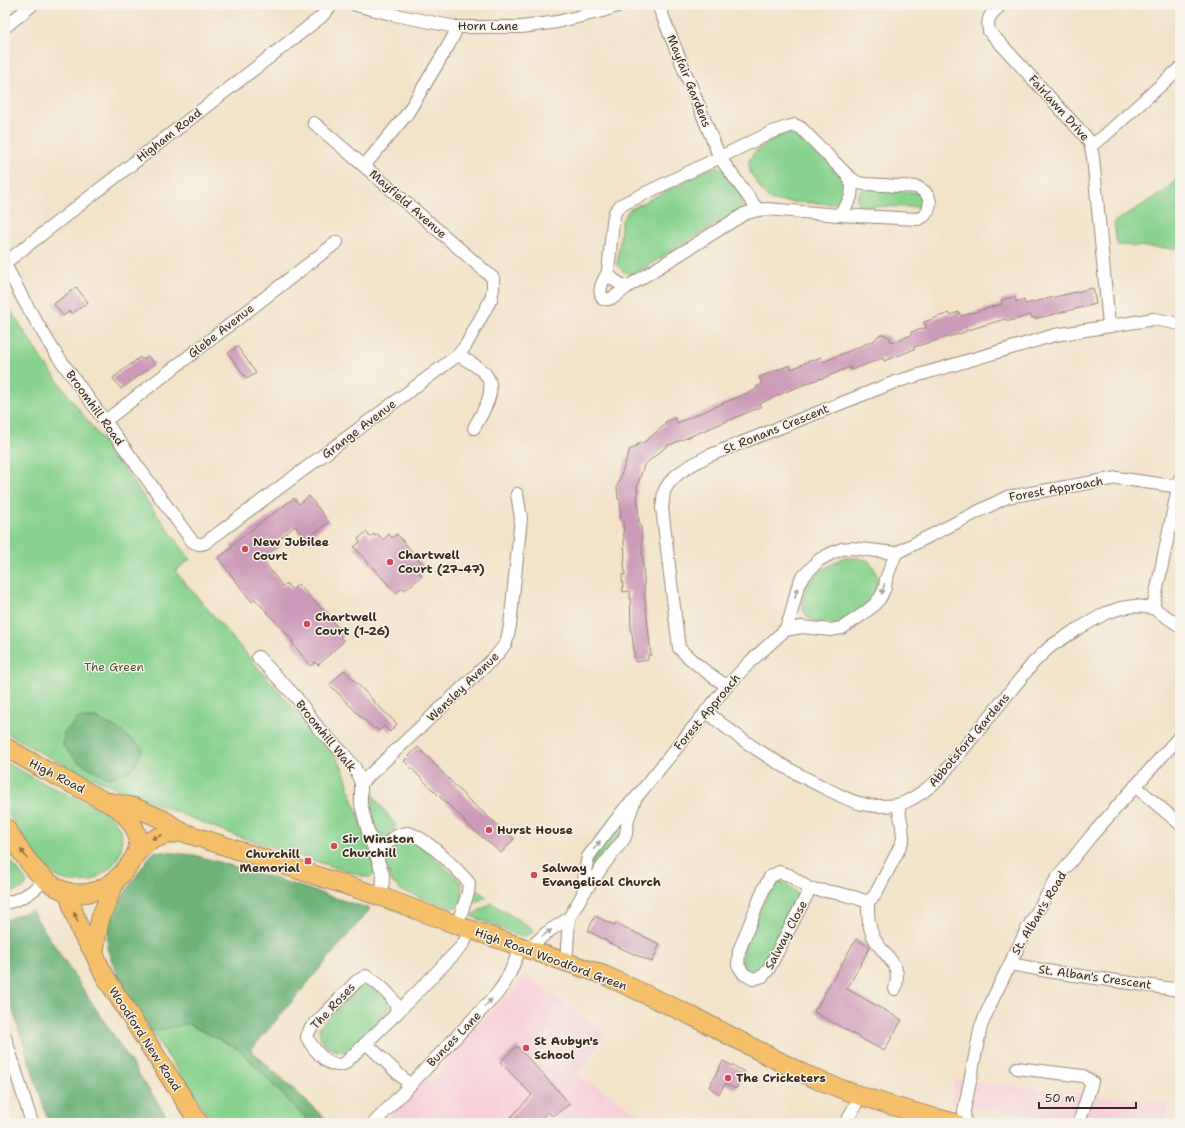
<svg xmlns="http://www.w3.org/2000/svg" width="1185" height="1128" font-family="'Shantell Sans',sans-serif">
<style>
.built{fill:#f6cfd8}
.green{fill:#88d28f;stroke:#627e56}
.forest{fill:#6eb47a;stroke:#546f4c}
.building{fill:#cc9bb9}
.lines{fill:none;stroke-linecap:round;stroke-linejoin:round}
.minor-casing{stroke:#968674;stroke-width:14}
.primary-casing{stroke:#968674;stroke-width:20}
.minor{stroke:#fff;stroke-width:12}
.primary{stroke:#f6c06b;stroke-width:18}
.oneway{fill:#a79f9a}
.oneway2{fill:#8f6e41}
.poi-dot{fill:#d1495b;stroke:#f7f3e8;stroke-width:1.5}
.labels{text-anchor:middle;dominant-baseline:central;stroke-width:3;stroke-linejoin:round;paint-order:stroke}
.street-label{font-size:12px;fill:#3b2a1e;stroke:#f7f3e8}
.poi-label{font-size:12px;font-weight:bold;fill:#3b2a1e;stroke:#f7f3e8;text-anchor:start}
.park-label{font-size:12px;fill:#4e543a;stroke:#f7f3e8}
</style>
<rect width="100%" height="100%" fill="#f7f3e8"/>
<filter id="ink" filterUnits="userSpaceOnUse"><feTurbulence type="fractalNoise" baseFrequency=".025" numOctaves="2"/><feDisplacementMap in="SourceGraphic" scale="8" xChannelSelector="R" yChannelSelector="G"/><feConvolveMatrix kernelMatrix="1 2 1 2 8 2 1 2 1" color-interpolation-filters="sRGB"/></filter>
<filter id="wash" filterUnits="userSpaceOnUse"><feTurbulence type="fractalNoise" baseFrequency=".012" numOctaves="4" result="noise"/><feDisplacementMap in="SourceGraphic" scale="16" xChannelSelector="R" yChannelSelector="G"/><feGaussianBlur stdDeviation="0.9" result="paint"/><feColorMatrix in="noise" values="0 0 0 0 0 0 0 0 0 0 0 0 0 0 0 0 0 1.4 0 .05"/><feComposite in="paint" operator="in"/></filter>
<g filter="url(#wash)">
<rect width="100%" height="100%" fill="#f2e3c9"/>
<g class="built">
<path d="M 526,975 L 605,1034 L 578,1075 L 654,1123 L 384,1123 L 425,1079 L 434,1080 L 443,1068 L 443,1062 Z"/>
<path d="M 955,1080 L 1168,1103 L 1165,1123 L 1079,1123 L 950,1104 Z"/>
</g>
<g class="green">
<path d="M 790,134 L 805,136 L 846,181 L 847,189 L 843,198 L 833,204 L 772,201 L 764,194 L 750,172 L 749,161 L 753,154 L 775,137 Z"/>
<path d="M 718,166 C 730,175 739,190 743,204 L 741,209 L 639,271 L 631,275 L 623,271 L 617,265 L 622,220 L 629,210 L 711,168 Z"/>
<path d="M 1180,176 L 1180,249 L 1117,245 L 1114,222 L 1162,193 Z"/>
<path d="M 863,188 L 921,193 L 925,204 L 921,207 L 859,206 L 857,197 Z"/>
<path d="M 5,301 L 41,358 L 190,559 L 175,571 L 273,685 L 332,751 L 342,767 L 348,784 L 374,865 L 374,873 L 371,877 L 365,877 L 234,835 L 98,781 L 39,752 L 5,732 Z"/>
<path d="M 843,558 L 859,558 L 869,561 L 875,570 L 879,584 L 875,597 L 850,617 L 836,624 L 821,623 L 808,618 L 802,608 L 804,593 L 808,583 L 820,571 Z"/>
<path d="M 5,762 L 47,785 L 103,810 L 113,818 L 122,833 L 121,850 L 117,860 L 108,870 L 91,881 L 72,882 L 57,877 L 40,862 L 5,809 Z"/>
<path d="M 370,791 L 373,794 L 380,805 L 396,825 L 390,835 L 382,843 L 376,842 L 365,806 L 365,794 Z"/>
<path d="M 616,831 L 620,832 L 620,838 L 596,867 L 592,868 L 590,866 L 592,860 L 613,832 Z"/>
<path d="M 403,839 L 414,840 L 456,877 L 462,885 L 462,898 L 459,906 L 452,908 L 402,891 L 392,882 L 385,863 L 389,850 L 395,844 Z"/>
<path d="M 5,853 L 27,882 L 25,887 L 5,896 Z"/>
<path d="M 780,881 C 790,885 797,890 800,901 L 761,971 L 756,974 L 741,970 L 743,949 L 773,882 Z"/>
<path d="M 475,888 L 486,897 L 468,906 Z"/>
<path d="M 491,903 L 530,927 L 534,932 L 521,937 L 471,916 Z"/>
<path d="M 365,981 L 391,1002 L 390,1008 L 348,1052 C 336,1052 330,1049 321,1041 L 319,1027 Z"/>
<path d="M 188,1024 L 240,1050 L 310,1123 L 213,1123 L 151,1031 Z"/>
</g>
<g class="forest">
<path d="M 78,718 L 96,718 L 115,727 L 143,748 C 135,772 131,772 108,778 L 76,760 L 63,746 L 64,732 Z"/>
<path d="M 155,851 L 194,855 L 267,876 L 370,909 L 251,1050 L 330,1123 L 310,1123 L 240,1050 L 188,1024 L 151,1031 L 124,990 L 107,949 L 108,925 L 124,894 L 147,860 Z"/>
<path d="M 31,910 L 171,1123 L 49,1123 L 5,986 L 5,920 Z"/>
</g>
<g id="blocks">
<g class="building">
<path d="M 76,287 L 88,302 L 72,314 L 70,311 L 63,316 L 54,304 Z"/>
<path d="M 1093,288 L 1096,304 L 1034,319 L 1034,317 L 1031,318 L 1031,315 L 1009,321 L 1008,320 L 1006,320 L 1005,319 L 965,331 L 965,332 L 914,347 L 915,349 L 910,350 L 910,351 L 884,361 L 883,358 L 851,370 L 850,367 L 821,379 L 821,378 L 790,390 L 759,404 L 761,407 L 667,446 L 644,465 L 637,487 L 639,525 L 641,525 L 645,599 L 651,655 L 648,655 L 648,660 L 635,662 L 632,633 L 631,633 L 630,591 L 623,592 L 622,575 L 625,575 L 624,561 L 625,561 L 623,521 L 621,521 L 620,499 L 618,499 L 617,487 L 630,449 L 632,449 L 641,442 L 642,444 L 666,424 L 665,422 L 675,418 L 677,423 L 757,389 L 756,387 L 762,384 L 759,377 L 790,365 L 792,369 L 811,360 L 812,361 L 821,357 L 823,362 L 875,340 L 878,336 L 883,334 L 890,338 L 891,342 L 912,335 L 911,332 L 926,328 L 924,322 L 949,313 L 950,315 L 959,312 L 961,316 L 1002,304 L 1001,300 L 1015,297 L 1016,302 L 1024,300 L 1025,304 Z"/>
<path d="M 237,346 L 256,373 L 247,379 L 228,353 Z"/>
<path d="M 148,356 L 155,364 L 121,389 L 113,378 L 140,357 L 142,360 Z"/>
<path d="M 309,496 L 329,522 L 305,540 L 295,526 L 277,541 L 280,545 L 262,559 L 283,587 L 286,583 L 292,590 L 298,584 L 333,621 L 333,622 L 344,634 L 340,637 L 344,641 L 318,665 L 315,662 L 311,666 L 292,643 L 293,641 L 255,599 L 252,602 L 218,558 L 232,548 L 230,546 L 294,498 L 299,504 Z"/>
<path d="M 366,532 L 370,537 L 374,534 L 375,536 L 378,534 L 383,540 L 389,534 L 392,538 L 397,534 L 425,567 L 419,572 L 422,576 L 405,590 L 403,588 L 396,593 L 354,547 L 360,542 L 358,539 Z"/>
<path d="M 344,670 L 373,700 L 373,701 L 397,724 L 390,732 L 384,726 L 379,731 L 376,728 L 375,729 L 359,715 L 330,685 Z"/>
<path d="M 418,747 L 471,802 L 514,839 L 501,853 L 464,822 L 465,821 L 448,804 L 447,804 L 404,761 Z"/>
<path d="M 595,916 L 614,925 L 615,923 L 660,944 L 652,962 L 607,942 L 607,941 L 588,931 Z"/>
<path d="M 856,939 L 870,947 L 847,989 L 902,1020 L 884,1051 L 814,1012 Z"/>
<path d="M 517,1046 L 570,1104 L 553,1116 L 548,1112 L 536,1123 L 515,1123 L 510,1118 L 532,1095 L 500,1062 Z"/>
<path d="M 723,1061 L 745,1072 L 736,1089 L 725,1084 L 719,1094 L 709,1087 Z"/>
</g>
</g>
</g>
<g filter="url(#ink)">
<use href="#blocks" fill-opacity="0" stroke="#968674" stroke-width="1"/>
<g class="lines">
<defs>
<g id="minor">
<path d="M 356,5 L 395,15 L 456,27 L 522,27 L 557,22 L 602,11 L 620,5"/>
<path d="M 658,5 L 720,158 L 758,210"/>
<path d="M 1001,5 C 991,14 986,17 989,31 L 1086,137 L 1090,143 L 1093,157 L 1109,325"/>
<path d="M 5,27 L 32,5"/>
<path d="M 795,125 L 801,128 L 848,176 L 852,186 L 851,197 L 846,206 L 838,215 L 767,209 L 758,210 L 744,214 L 627,287 C 619,284 611,280 608,272 L 613,221 L 615,212 L 621,205 L 770,133 L 787,127 Z"/>
<path d="M 1090,143 L 1096,142 L 1103,137 L 1180,68"/>
<path d="M 364,166 L 407,114 L 447,48 L 454,35 L 456,27"/>
<path d="M 838,215 L 918,219 L 924,216 L 928,211 L 930,203 L 929,198 L 925,192 L 917,187 L 865,184 L 858,183 L 848,176"/>
<path d="M 5,263 L 321,17 L 332,5"/>
<path d="M 5,264 L 24,301 L 54,351 L 192,541 C 197,544 200,545 205,543 L 458,355 L 466,345 L 491,299 L 493,289 L 493,278 L 364,166 L 314,123"/>
<path d="M 608,272 C 603,281 597,290 603,299 C 613,301 620,292 627,287"/>
<path d="M 458,355 C 465,359 482,369 486,375 C 498,391 482,413 474,428"/>
<path d="M 105,421 L 337,242"/>
<path d="M 1153,608 L 1180,478"/>
<path d="M 785,630 L 802,627 L 830,630 L 842,628 L 863,614 L 873,606 L 880,598 L 885,588 L 886,579 L 896,553"/>
<path d="M 258,657 L 296,697 L 319,729 L 343,753 L 355,768 L 361,783 L 361,804 L 367,828 L 383,875 L 382,897"/>
<path d="M 727,686 C 710,675 693,663 679,648 L 662,508 C 663,503 663,497 664,492 C 671,474 692,465 708,456 L 895,382 L 1055,335 L 1154,319 L 1180,324"/>
<path d="M 706,711 C 743,743 785,769 829,790 C 840,795 851,802 863,804 C 873,807 886,806 896,805 C 910,803 927,789 938,780 L 1034,662 L 1051,646 L 1076,630 L 1106,613 L 1121,608 L 1135,606 L 1153,608 L 1180,626"/>
<path d="M 361,783 L 496,656 L 506,643 L 510,626 L 521,518 L 517,494"/>
<path d="M 1135,786 L 1180,824"/>
<path d="M 376,853 C 384,848 390,839 398,835 C 400,835 405,833 407,833 C 423,834 459,871 469,883 L 468,893 L 457,925"/>
<path d="M 810,889 L 789,875 L 779,872 L 770,877 L 764,888 L 739,951 L 738,965 L 744,974 L 753,979 L 763,976 L 768,970 L 810,889 C 830,891 850,895 868,902 L 875,895 L 898,851 L 903,839 L 902,826 L 898,805"/>
<path d="M 583,894 L 585,871 L 588,857 L 625,808 L 635,799 L 727,686 L 751,661 L 785,630 L 790,618 L 798,586 L 801,579 L 819,560 L 832,553 L 842,549 L 851,548 L 896,553 L 1007,497 L 1117,478 L 1180,487"/>
<path d="M 868,902 C 868,915 868,927 874,938 C 885,959 903,962 895,989"/>
<path d="M 5,903 C 20,900 35,891 45,879"/>
<path d="M 528,950 L 546,933 L 569,918"/>
<path d="M 566,963 L 569,918 L 583,894 L 605,863 L 624,839 L 626,834 L 628,819 L 634,802"/>
<path d="M 1010,964 L 1053,972 L 1180,990"/>
<path d="M 395,1015 C 396,1012 397,1009 396,1006 C 393,995 375,981 366,976 L 357,981 L 310,1029 L 307,1037 C 311,1046 326,1065 337,1065 C 339,1065 341,1064 344,1064 L 395,1015 L 460,948 L 465,941 L 469,930"/>
<path d="M 5,1037 L 32,1123"/>
<path d="M 366,1043 L 410,1085"/>
<path d="M 1017,1068 L 1083,1076 L 1092,1082 L 1079,1123"/>
<path d="M 374,1123 L 496,995 C 509,979 513,966 520,948"/>
<path d="M 846,1123 L 860,1096"/>
<path d="M 965,1123 L 964,1111 L 981,1026 L 995,994 L 1010,964 L 1026,931 L 1055,881 L 1091,836 L 1180,736"/>
</g>
<g id="primary">
<path d="M 5,747 L 45,770 L 118,808 C 128,817 137,827 138,841 C 139,851 134,859 128,866 C 112,889 83,902 56,887 C 33,874 19,848 5,827"/>
<path d="M 110,802 L 134,807 L 164,820 L 182,832 L 382,897 L 457,925 L 604,975 L 692,1016 L 800,1072 C 850,1095 903,1110 956,1123"/>
<path d="M 137,853 C 150,837 163,835 182,832"/>
<path d="M 68,892 L 75,916 L 82,934 L 94,953 L 100,967 L 106,978 L 199,1123"/>
<path d="M 94,953 L 98,929 L 101,916 L 116,880"/>
</g>
</defs>
<use href="#minor" class="minor-casing"/>
<use href="#primary" class="primary-casing"/>
<use href="#minor" class="minor"/>
<use href="#primary" class="primary"/>
</g>
<defs><path id="oneway-solid" d="M-6-.8H1V-3.2L6.5 0L1 3.2V.8H-6Z"/></defs>
<g class="oneway">
<use href="#oneway-solid" transform="translate(883 589) rotate(106)"/>
<use href="#oneway-solid" transform="translate(796 593) rotate(-77)"/>
<use href="#oneway-solid" transform="translate(597 845) rotate(-54)"/>
<use href="#oneway-solid" transform="translate(547 933) rotate(-36)"/>
<use href="#oneway-solid" transform="translate(488 1003) rotate(-46)"/>
</g>
<g class="oneway2">
<use href="#oneway-solid" transform="translate(157 837) rotate(159)"/>
<use href="#oneway-solid" transform="translate(24 854) rotate(-124)"/>
<use href="#oneway-solid" transform="translate(76 917) rotate(-110)"/>
</g>
</g>
<g class="poi-dot">
<circle cx="245" cy="549" r="4"/>
<circle cx="390" cy="562" r="4"/>
<circle cx="307" cy="624" r="4"/>
<circle cx="489" cy="830" r="4"/>
<circle cx="334" cy="846" r="4"/>
<rect x="304" y="857" width="8" height="8" rx="2"/>
<circle cx="534" cy="875" r="4"/>
<circle cx="526" cy="1048" r="4"/>
<circle cx="728" cy="1078" r="4"/>
</g>
<g class="labels">
<g class="street-label">
<text x="488" y="26">Horn Lane</text>
<text transform="translate(689 81) rotate(68)">Mayfair Gardens</text>
<text transform="translate(1059 108) rotate(48)">Fairlawn Drive</text>
<text transform="translate(169 135) rotate(-38)">Higham Road</text>
<text transform="translate(408 204) rotate(41)">Mayfield Avenue</text>
<text transform="translate(221 331) rotate(-38)">Glebe Avenue</text>
<text transform="translate(95 408) rotate(54)">Broomhill Road</text>
<text transform="translate(359 429) rotate(-37)">Grange Avenue</text>
<text transform="translate(776 429) rotate(-22)">St Ronans Crescent</text>
<text transform="translate(1056 489) rotate(-10)">Forest Approach</text>
<text transform="translate(463 687) rotate(-44)">Wensley Avenue</text>
<text transform="translate(707 712) rotate(-50)">Forest Approach</text>
<text transform="translate(326 736) rotate(51)">Broomhill Walk</text>
<text transform="translate(969 740) rotate(-50)">Abbotsford Gardens</text>
<text transform="translate(57 776) rotate(27)">High Road</text>
<text transform="translate(1039 913) rotate(-59)">St. Alban's Road</text>
<text transform="translate(786 935) rotate(-62)">Salway Close</text>
<text transform="translate(551 959) rotate(20)">High Road Woodford Green</text>
<text transform="translate(1095 977) rotate(8)">St. Alban's Crescent</text>
<text transform="translate(333 1006) rotate(-47)">The Roses</text>
<text transform="translate(145 1039) rotate(57)">Woodford New Road</text>
<text transform="translate(454 1039) rotate(-46)">Bunces Lane</text>
</g>
<g class="poi-label">
<text x="253" y="542">New Jubilee<tspan x="253" dy="14">Court</tspan></text>
<text x="398" y="555">Chartwell<tspan x="398" dy="14">Court (27-47)</tspan></text>
<text x="315" y="617">Chartwell<tspan x="315" dy="14">Court (1-26)</tspan></text>
<text x="497" y="830">Hurst House</text>
<text x="342" y="839">Sir Winston<tspan x="342" dy="14">Churchill</tspan></text>
<text x="300" y="854" text-anchor="end">Churchill<tspan x="300" dy="14">Memorial</tspan></text>
<text x="542" y="868">Salway<tspan x="542" dy="14">Evangelical Church</tspan></text>
<text x="534" y="1041">St Aubyn's<tspan x="534" dy="14">School</tspan></text>
<text x="736" y="1078">The Cricketers</text>
</g>
<g class="park-label">
<text x="114" y="667">The Green</text>
</g>
</g>
<rect width="1185" height="1128" fill="none" stroke="#f7f3e8" stroke-width="20"/>
<path d="M1039 1102v6h97v-6" fill="none" stroke="#3b2a1e" stroke-width="2"/>
<text x="1045" y="1102" font-size="12" fill="#3b2a1e" stroke="#f7f3e8" stroke-width="3" paint-order="stroke">50 m</text>
</svg>
